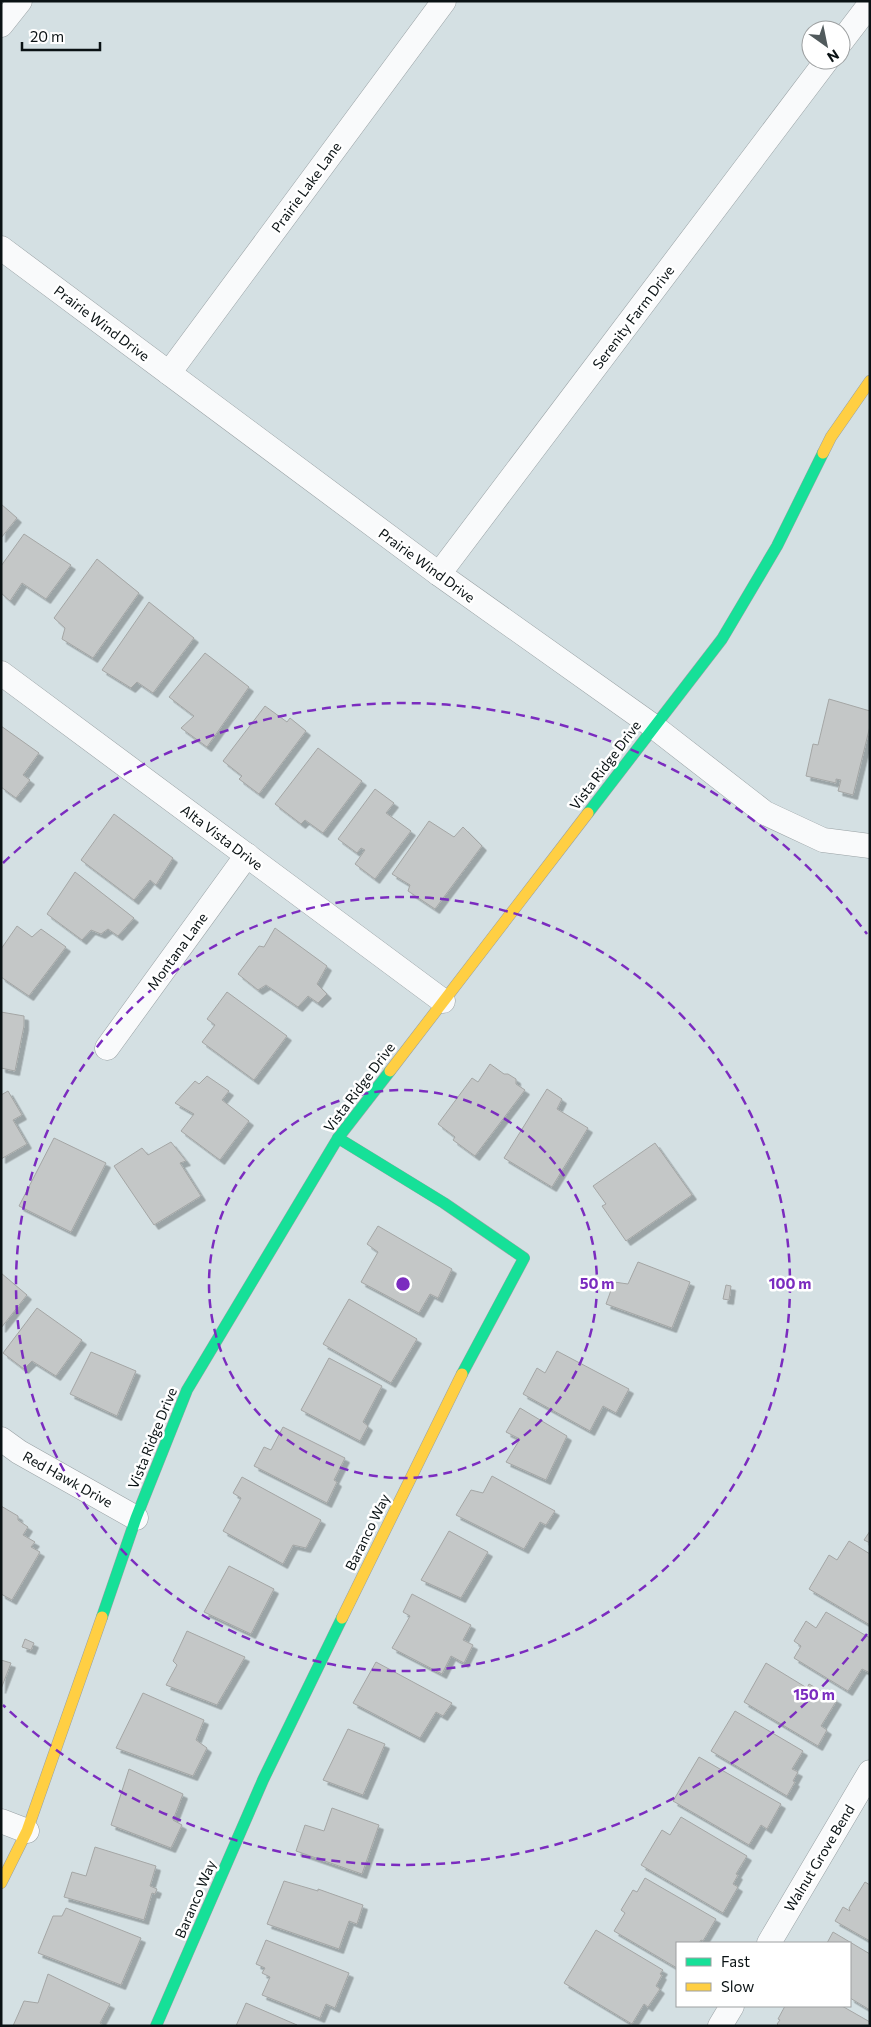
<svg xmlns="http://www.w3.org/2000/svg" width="871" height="2027" font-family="Commissioner,sans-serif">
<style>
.building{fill:#c4c7c7;stroke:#a4a6a5;filter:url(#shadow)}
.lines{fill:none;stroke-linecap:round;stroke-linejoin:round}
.street-casing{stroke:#99a1a4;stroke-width:25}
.fast-casing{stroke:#99a1a4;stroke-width:12}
.slow-casing{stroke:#99a1a4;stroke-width:12}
.street{stroke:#f9fafb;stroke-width:24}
.fast{stroke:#16e098;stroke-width:11}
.slow{stroke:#ffcf43;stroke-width:11}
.ring{fill:none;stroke:#7b2cbf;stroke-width:2.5;stroke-dasharray:9 6}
.labels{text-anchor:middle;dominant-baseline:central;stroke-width:5;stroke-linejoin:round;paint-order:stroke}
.street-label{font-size:14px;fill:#0a1214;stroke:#fff}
.centre{fill:#7b2cbf;stroke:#fff;stroke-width:2.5}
.ring-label{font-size:15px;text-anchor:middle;font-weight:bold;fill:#7b2cbf;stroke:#fff;stroke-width:5;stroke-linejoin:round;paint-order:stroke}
</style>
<defs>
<filter id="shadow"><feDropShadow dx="4.5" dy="4.5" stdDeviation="0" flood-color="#0004"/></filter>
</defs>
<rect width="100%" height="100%" fill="#d4e0e3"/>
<g class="building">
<path d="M 1,504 L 17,518 L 1,538 Z"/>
<path d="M 24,534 L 71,565 L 46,599 L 22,583 L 10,601 L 1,593 L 1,566 Z"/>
<path d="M 97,559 L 139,593 L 93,658 L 62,639 L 65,628 L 54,618 Z"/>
<path d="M 149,602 L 194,638 L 153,693 L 137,682 L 131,688 L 102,670 Z"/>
<path d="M 205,653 L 249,687 L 207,747 L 181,728 L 194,716 L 169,697 Z"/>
<path d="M 829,699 L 870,711 L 870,726 L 853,795 L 838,791 L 841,780 L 836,779 L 836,783 L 806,776 L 813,744 L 818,745 Z"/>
<path d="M 265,706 L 287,722 L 290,718 L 306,731 L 259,794 L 239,779 L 242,776 L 223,761 Z"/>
<path d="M 1,726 L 39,753 L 23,775 L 30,780 L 16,798 L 1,787 Z"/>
<path d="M 318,748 L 362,781 L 323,833 L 305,820 L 301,824 L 275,804 Z"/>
<path d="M 375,789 L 394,803 L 386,813 L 411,831 L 375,879 L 355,864 L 365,850 L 361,848 L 357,853 L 338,839 Z"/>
<path d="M 114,814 L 173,858 L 156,885 L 150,880 L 134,900 L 81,860 Z"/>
<path d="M 429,821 L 454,837 L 463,827 L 482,846 L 435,909 L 408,891 L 410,885 L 392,874 Z"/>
<path d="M 75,872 L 134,918 L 118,936 L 108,929 L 101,934 L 91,930 L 82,940 L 47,914 Z"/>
<path d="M 17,926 L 32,937 L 41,929 L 66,947 L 29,996 L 1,977 L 1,949 Z"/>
<path d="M 275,928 L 327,966 L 317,984 L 327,994 L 318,1003 L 308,996 L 298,1007 L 266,985 L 258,990 L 238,974 L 259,946 L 264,947 Z"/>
<path d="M 227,992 L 287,1036 L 254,1080 L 202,1042 L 215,1025 L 207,1019 Z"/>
<path d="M 1,1012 L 24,1016 L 24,1026 L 15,1071 L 1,1068 Z"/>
<path d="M 490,1064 L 504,1074 L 508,1074 L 516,1079 L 516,1084 L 525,1090 L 475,1156 L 453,1140 L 455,1137 L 438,1124 L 472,1078 L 478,1082 Z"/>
<path d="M 207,1076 L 229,1091 L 222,1100 L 249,1121 L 220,1160 L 181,1131 L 194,1114 L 175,1103 L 195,1081 L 199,1084 Z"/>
<path d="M 547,1089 L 562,1099 L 557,1109 L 588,1128 L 552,1187 L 504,1158 Z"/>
<path d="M 8,1091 L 22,1115 L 13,1120 L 27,1144 L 1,1159 L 1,1095 Z"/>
<path d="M 54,1138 L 106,1163 L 71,1232 L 19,1206 Z"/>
<path d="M 171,1142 L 186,1161 L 180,1163 L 201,1196 L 154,1225 L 114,1166 L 142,1148 L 148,1155 Z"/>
<path d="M 655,1143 L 692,1195 L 626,1241 L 602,1206 L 606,1204 L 593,1186 Z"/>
<path d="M 378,1226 L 452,1269 L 438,1298 L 430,1294 L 419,1313 L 361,1282 L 378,1252 L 367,1244 Z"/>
<path d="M 638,1262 L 690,1282 L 672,1328 L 606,1304 L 614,1282 L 628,1284 Z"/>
<path d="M 1,1273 L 27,1295 L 1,1328 Z"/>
<path d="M 726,1285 L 731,1286 L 729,1300 L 723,1299 Z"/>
<path d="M 349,1299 L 417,1339 L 391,1383 L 323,1344 Z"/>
<path d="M 37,1308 L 82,1340 L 56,1376 L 32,1361 L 24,1369 L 3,1353 Z"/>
<path d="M 557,1351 L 629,1389 L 616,1413 L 603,1406 L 590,1431 L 523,1394 L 537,1368 L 545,1373 Z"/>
<path d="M 91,1352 L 136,1371 L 117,1416 L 70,1394 Z"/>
<path d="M 329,1358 L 382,1386 L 363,1422 L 368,1426 L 360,1441 L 301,1410 Z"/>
<path d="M 520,1408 L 567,1436 L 546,1480 L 506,1462 L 520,1439 L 506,1432 Z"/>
<path d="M 283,1427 L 345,1458 L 334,1480 L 337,1482 L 327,1503 L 254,1466 L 264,1447 L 271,1450 Z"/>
<path d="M 492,1476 L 555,1511 L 546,1525 L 540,1522 L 524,1549 L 456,1515 L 471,1490 L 483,1493 Z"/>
<path d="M 242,1477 L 321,1520 L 306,1548 L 293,1545 L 283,1564 L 223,1531 L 241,1498 L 233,1493 Z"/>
<path d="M 1,1506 L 18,1516 L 18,1520 L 28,1527 L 23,1535 L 35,1542 L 31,1547 L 40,1552 L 12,1600 L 1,1594 Z"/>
<path d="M 449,1531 L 488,1552 L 461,1598 L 421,1580 Z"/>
<path d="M 870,1531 L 870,1543 L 864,1540 Z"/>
<path d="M 849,1541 L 870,1554 L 870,1625 L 809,1589 L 829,1555 L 837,1560 Z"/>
<path d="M 229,1566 L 274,1589 L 251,1634 L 204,1612 Z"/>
<path d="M 412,1594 L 471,1625 L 463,1640 L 473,1645 L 464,1663 L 451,1656 L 442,1674 L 392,1648 L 410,1616 L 403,1612 Z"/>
<path d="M 826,1612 L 870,1638 L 870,1673 L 862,1669 L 848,1691 L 794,1658 L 801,1646 L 794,1641 L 806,1621 L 816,1628 Z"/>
<path d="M 187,1631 L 245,1657 L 217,1705 L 166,1685 L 177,1665 L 173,1661 Z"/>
<path d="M 25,1639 L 34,1643 L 31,1650 L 22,1647 Z"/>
<path d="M 1,1660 L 11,1663 L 1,1689 Z"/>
<path d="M 376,1662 L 452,1703 L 443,1716 L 436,1712 L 420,1738 L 353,1703 Z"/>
<path d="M 766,1663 L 807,1688 L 809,1684 L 837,1700 L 821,1726 L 827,1730 L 818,1746 L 744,1702 Z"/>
<path d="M 143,1693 L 204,1720 L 196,1740 L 207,1748 L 193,1776 L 116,1748 Z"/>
<path d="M 735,1711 L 803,1751 L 792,1769 L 798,1772 L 793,1781 L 795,1782 L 787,1796 L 711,1751 Z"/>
<path d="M 348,1729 L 385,1744 L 363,1795 L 323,1780 Z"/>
<path d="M 699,1757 L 781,1804 L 767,1829 L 761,1825 L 749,1845 L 673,1801 Z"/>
<path d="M 129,1769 L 183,1794 L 173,1820 L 182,1825 L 171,1848 L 111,1825 Z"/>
<path d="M 332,1808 L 379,1825 L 362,1874 L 296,1851 L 305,1825 L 324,1831 Z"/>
<path d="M 681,1817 L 747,1856 L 736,1874 L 738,1875 L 733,1884 L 738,1887 L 723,1913 L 641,1865 L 662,1830 L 670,1835 Z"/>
<path d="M 95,1847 L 156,1866 L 150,1886 L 157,1889 L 155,1894 L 152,1893 L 144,1920 L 64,1897 L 72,1872 L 86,1876 Z"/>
<path d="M 645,1878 L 716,1919 L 703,1941 L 701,1940 L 699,1943 L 677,1943 L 677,1968 L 614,1931 L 625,1913 L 621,1910 L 633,1890 L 637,1892 Z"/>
<path d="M 284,1881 L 318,1891 L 318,1889 L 363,1905 L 357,1924 L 349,1921 L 339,1949 L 267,1924 Z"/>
<path d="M 865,1882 L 870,1885 L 870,1941 L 835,1921 L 843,1907 L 850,1911 L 849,1908 Z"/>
<path d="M 66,1908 L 141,1938 L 121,1985 L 38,1953 L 53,1916 L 62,1916 Z"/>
<path d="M 596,1930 L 663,1970 L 660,1974 L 662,1975 L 656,1986 L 660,1989 L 648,2007 L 644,2004 L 632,2024 L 564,1983 Z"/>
<path d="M 833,1932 L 870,1954 L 870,2010 L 850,1998 L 850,1943 L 827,1943 Z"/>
<path d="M 266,1940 L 349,1973 L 335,2008 L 326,2004 L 320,2018 L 262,1995 L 270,1977 L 262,1973 L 265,1968 L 256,1964 Z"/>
<path d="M 48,1974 L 110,2004 L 100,2023 L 104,2026 L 13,2026 L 24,2001 L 38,2003 Z"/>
<path d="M 246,2003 L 297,2025 L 297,2026 L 236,2026 Z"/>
<path d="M 785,2006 L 842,2006 L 870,2022 L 870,2026 L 779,2026 L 777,2024 L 780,2020 L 778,2019 Z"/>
</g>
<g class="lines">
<defs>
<g id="street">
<path d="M 1,25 L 20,1"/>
<path d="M 841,42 L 870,4"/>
<path d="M 1,248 L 439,574 L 653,726 L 765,813 L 823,840 L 870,846"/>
<path d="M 169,373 L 444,1"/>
<path d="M 439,574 L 827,60"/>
<path d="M 1,673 L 443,1001"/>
<path d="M 107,1048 L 247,855"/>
<path d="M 1,1439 L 19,1452 L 136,1518"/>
<path d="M 1,1821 L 27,1831"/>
<path d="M 769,1943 L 870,1772"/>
<path d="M 720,2026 L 732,2006"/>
</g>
<g id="fast">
<path d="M 588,813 L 722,639 L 777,546 L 823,453"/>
<path d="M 338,1138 L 444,1203 L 524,1258 L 462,1374"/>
<path d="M 102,1617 L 136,1518 L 187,1390 L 338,1138 L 390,1071"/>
<path d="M 156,2026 L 263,1780 L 342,1618"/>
</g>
<g id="slow">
<path d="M 823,453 L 831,437 L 870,381"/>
<path d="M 390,1071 L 588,813"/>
<path d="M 342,1618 L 462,1374"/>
<path d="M 1,1883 L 27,1831 L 102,1617"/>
</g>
</defs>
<use href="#street" class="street-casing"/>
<use href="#fast" class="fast-casing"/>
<use href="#slow" class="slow-casing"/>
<use href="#street" class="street"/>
<use href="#fast" class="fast"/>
<use href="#slow" class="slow"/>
</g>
<g class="ring">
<circle cx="403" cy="1284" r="194"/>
<circle cx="403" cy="1284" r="387"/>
<path d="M867 1634A581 581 0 0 1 3 1705M3 863A581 581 0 0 1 867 934"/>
</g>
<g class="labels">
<g class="street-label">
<text transform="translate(306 187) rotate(-54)">Prairie Lake Lane</text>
<text transform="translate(633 317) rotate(-53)">Serenity Farm Drive</text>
<text transform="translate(102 323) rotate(37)">Prairie Wind Drive</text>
<text transform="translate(427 565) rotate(36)">Prairie Wind Drive</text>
<text transform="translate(605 765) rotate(-53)">Vista Ridge Drive</text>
<text transform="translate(222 837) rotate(37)">Alta Vista Drive</text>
<text transform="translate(177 951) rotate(-54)">Montana Lane</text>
<text transform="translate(359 1087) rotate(-53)">Vista Ridge Drive</text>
<text transform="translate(152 1438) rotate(-68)">Vista Ridge Drive</text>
<text transform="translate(68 1479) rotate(29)">Red Hawk Drive</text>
<text transform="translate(367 1532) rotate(-64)">Baranco Way</text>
<text transform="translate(819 1858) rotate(-59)">Walnut Grove Bend</text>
<text transform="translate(195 1899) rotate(-67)">Baranco Way</text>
</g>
</g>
<circle cx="403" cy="1284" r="8" class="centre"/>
<g class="ring-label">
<text x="597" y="1289">50 m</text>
<text x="790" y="1289">100 m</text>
<text x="814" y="1700">150 m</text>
</g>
<rect width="871" height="2027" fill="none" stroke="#0a1214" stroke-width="5"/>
<rect x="676" y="1942" width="175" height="65" fill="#ffffff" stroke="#9da0a1"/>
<rect x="686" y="1958" width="25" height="8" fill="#16e098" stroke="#9da0a1"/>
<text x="721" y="1967" font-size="15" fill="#0a1214">Fast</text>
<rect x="686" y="1983" width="25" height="8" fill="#ffcf43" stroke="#9da0a1"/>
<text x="721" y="1992" font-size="15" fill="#0a1214">Slow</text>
<g transform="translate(826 45) rotate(147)"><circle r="24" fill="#ffffff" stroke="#9da0a1"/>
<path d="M0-4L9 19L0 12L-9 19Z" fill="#515a5c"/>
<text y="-8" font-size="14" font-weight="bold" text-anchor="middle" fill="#0a1214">N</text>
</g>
<path d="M22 42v8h78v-8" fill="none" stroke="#0a1214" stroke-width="2.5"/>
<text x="30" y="42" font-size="15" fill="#0a1214" stroke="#ffffff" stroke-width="4" paint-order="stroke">20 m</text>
</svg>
